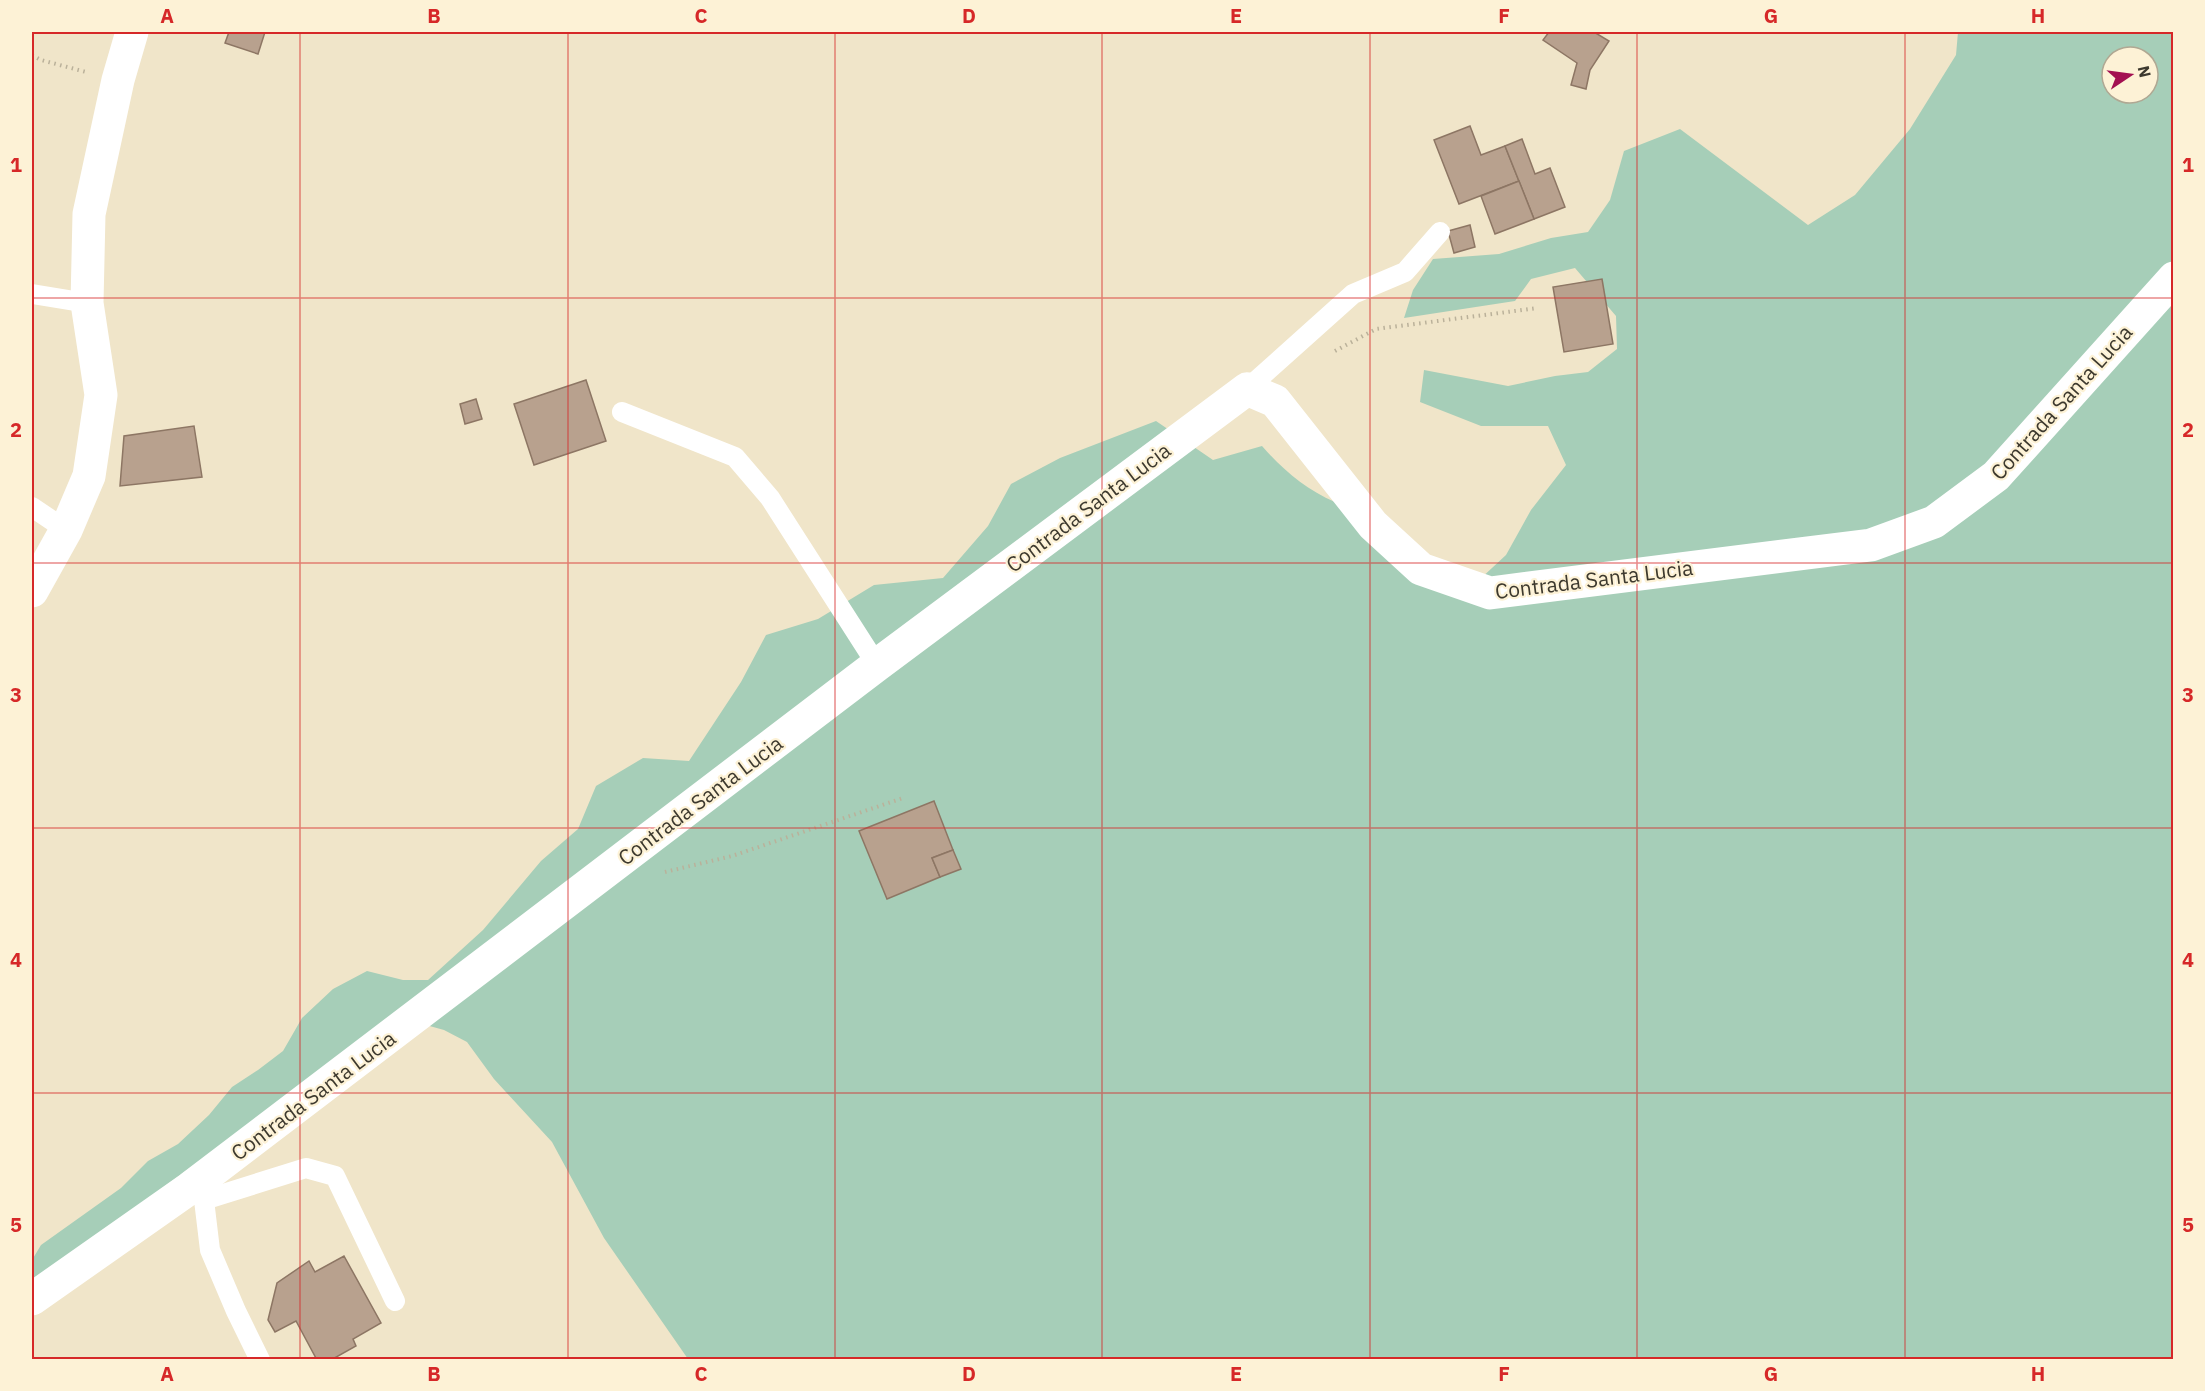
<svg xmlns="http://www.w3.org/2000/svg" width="2205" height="1391" font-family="'IBM Plex Sans',sans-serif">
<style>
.green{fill:#a6ceb8;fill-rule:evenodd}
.building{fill:#b8a18e;stroke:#8d7664;stroke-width:1.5}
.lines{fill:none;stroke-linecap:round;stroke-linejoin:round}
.path{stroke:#bab19a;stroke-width:4;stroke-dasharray:1.5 4.5;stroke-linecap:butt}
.lane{stroke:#fff;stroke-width:20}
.street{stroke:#fff;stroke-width:33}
.grid{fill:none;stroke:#d62828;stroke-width:1.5;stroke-opacity:0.55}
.labels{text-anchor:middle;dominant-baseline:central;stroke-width:4.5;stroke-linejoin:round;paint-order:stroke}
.street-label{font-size:21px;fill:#3d392e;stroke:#fdf2d6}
.neatline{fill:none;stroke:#d62828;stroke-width:2}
.grid-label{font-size:20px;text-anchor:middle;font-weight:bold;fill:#d62828}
</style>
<rect width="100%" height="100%" fill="#f0e5c9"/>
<path class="green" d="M 1958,32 L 2173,32 L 2173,1359 L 688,1359 L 604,1238 L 552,1142 L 494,1079 L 467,1042 L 444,1030 L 397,1017 L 32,1283 L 32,1260 L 41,1245 L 121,1188 L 148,1161 L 178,1144 L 209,1115 L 232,1087 L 258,1070 L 283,1051 L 302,1018 L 333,989 L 367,971 L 403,980 L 428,980 L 483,930 L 541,861 L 578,829 L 596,786 L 643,758 L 689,761 L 741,682 L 766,635 L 818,619 L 874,585 L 943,578 L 988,526 L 1011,484 L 1060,458 L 1156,421 L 1213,460 L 1262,446 C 1282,469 1306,490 1335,502 L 1465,593 L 1506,555 L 1531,510 L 1566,465 L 1548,426 L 1481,426 L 1420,402 L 1424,370 L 1508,386 L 1555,376 L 1588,372 L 1617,349 L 1616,316 L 1575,268 L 1531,279 L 1515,301 L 1404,318 L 1413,290 L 1433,259 L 1499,254 L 1551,238 L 1588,232 L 1610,200 L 1624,151 L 1680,129 L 1808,225 L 1855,195 L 1910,129 L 1956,55 ZM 2112,57 L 2148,57 L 2148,93 L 2112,93 Z"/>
<g class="building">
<path d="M 229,32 L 265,32 L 258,54 L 225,43 Z"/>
<path d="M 1549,32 L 1594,32 L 1609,41 L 1590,70 L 1586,89 L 1571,85 L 1577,63 L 1543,40 Z"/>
<path d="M 1470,126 L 1481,155 L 1505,146 L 1519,181 L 1459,204 L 1434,140 Z"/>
<path d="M 1522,139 L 1535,174 L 1550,168 L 1565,207 L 1534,219 L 1505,146 Z"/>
<path d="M 1519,181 L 1534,219 L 1495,234 L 1481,196 Z"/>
<path d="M 1470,225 L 1475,247 L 1454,253 L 1448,231 Z"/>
<path d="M 1602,279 L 1613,344 L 1564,352 L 1553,287 Z"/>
<path d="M 586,380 L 606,441 L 534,465 L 514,404 Z"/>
<path d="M 476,399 L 482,419 L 465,424 L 460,404 Z"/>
<path d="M 194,426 L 202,477 L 120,486 L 124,436 Z"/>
<path d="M 934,801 L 953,850 L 932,858 L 940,877 L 887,899 L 859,831 Z"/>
<path d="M 953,850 L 961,869 L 940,877 L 932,858 Z"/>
<path d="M 344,1256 L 381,1323 L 353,1339 L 356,1346 L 331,1360 L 317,1360 L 296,1321 L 275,1332 L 268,1320 L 277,1283 L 309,1261 L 315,1272 Z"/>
</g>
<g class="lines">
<g class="path">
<path d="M 32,55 L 41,60 L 86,72"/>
<path d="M 1335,351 L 1376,329 L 1538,308"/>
<path d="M 665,872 L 732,856 L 903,798"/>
</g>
<g class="lane">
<path d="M 32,294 L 87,303"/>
<path d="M 1247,389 L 1353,294 L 1405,272 L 1440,232"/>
<path d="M 622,412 L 735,457 L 770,498 L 877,665"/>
<path d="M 32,507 L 66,530"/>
<path d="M 194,1192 L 204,1200 L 210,1250 L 236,1311 L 260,1360"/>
<path d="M 204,1200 L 306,1168 L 335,1176 L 395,1301"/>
</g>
<g class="street">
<path d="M 32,591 L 66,530 L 89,476 L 101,395 L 87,303 L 89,214 L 118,80 L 132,32"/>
<path d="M 32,1299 L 190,1188 L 877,665 L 1247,389 L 1275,401 L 1373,525 L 1421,569 L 1490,593 L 1871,545 L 1934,522 L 1996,476 L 2174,278"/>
</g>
</g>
<path class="grid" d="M 300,32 L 300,1360M 568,32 L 568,1360M 835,32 L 835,1360M 1102,32 L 1102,1360M 1370,32 L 1370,1360M 1637,32 L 1637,1360M 1905,32 L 1905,1360M 32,298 L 2174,298M 32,563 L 2174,563M 32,828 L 2174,828M 32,1093 L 2174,1093"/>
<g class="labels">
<g class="street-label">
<text transform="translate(2061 402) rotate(-48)">Contrada Santa Lucia</text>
<text transform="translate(1088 507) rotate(-37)">Contrada Santa Lucia</text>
<text transform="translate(1594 579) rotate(-7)">Contrada Santa Lucia</text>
<text transform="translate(700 800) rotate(-37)">Contrada Santa Lucia</text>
<text transform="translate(313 1095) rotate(-37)">Contrada Santa Lucia</text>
</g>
</g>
<rect width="2205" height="1391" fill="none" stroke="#fdf2d6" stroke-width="66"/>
<g transform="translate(2130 75) rotate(77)"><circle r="28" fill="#fdf2d6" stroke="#b0a893" stroke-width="1.5"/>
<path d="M0-4.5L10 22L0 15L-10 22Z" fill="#a31051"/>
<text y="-9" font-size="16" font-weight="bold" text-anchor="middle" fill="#3d392e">N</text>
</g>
<rect x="33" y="33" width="2139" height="1325" class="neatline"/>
<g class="grid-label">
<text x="167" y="23">A</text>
<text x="434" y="23">B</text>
<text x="701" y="23">C</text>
<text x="969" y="23">D</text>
<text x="1236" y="23">E</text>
<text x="1504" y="23">F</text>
<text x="1771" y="23">G</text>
<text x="2038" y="23">H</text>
<text x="16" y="172">1</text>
<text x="2188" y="172">1</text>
<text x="16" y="437">2</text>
<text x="2188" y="437">2</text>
<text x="16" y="702">3</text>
<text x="2188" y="702">3</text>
<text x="16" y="967">4</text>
<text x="2188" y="967">4</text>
<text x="16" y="1232">5</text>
<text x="2188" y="1232">5</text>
<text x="167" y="1381">A</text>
<text x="434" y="1381">B</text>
<text x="701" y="1381">C</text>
<text x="969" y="1381">D</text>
<text x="1236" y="1381">E</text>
<text x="1504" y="1381">F</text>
<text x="1771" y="1381">G</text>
<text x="2038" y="1381">H</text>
</g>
</svg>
